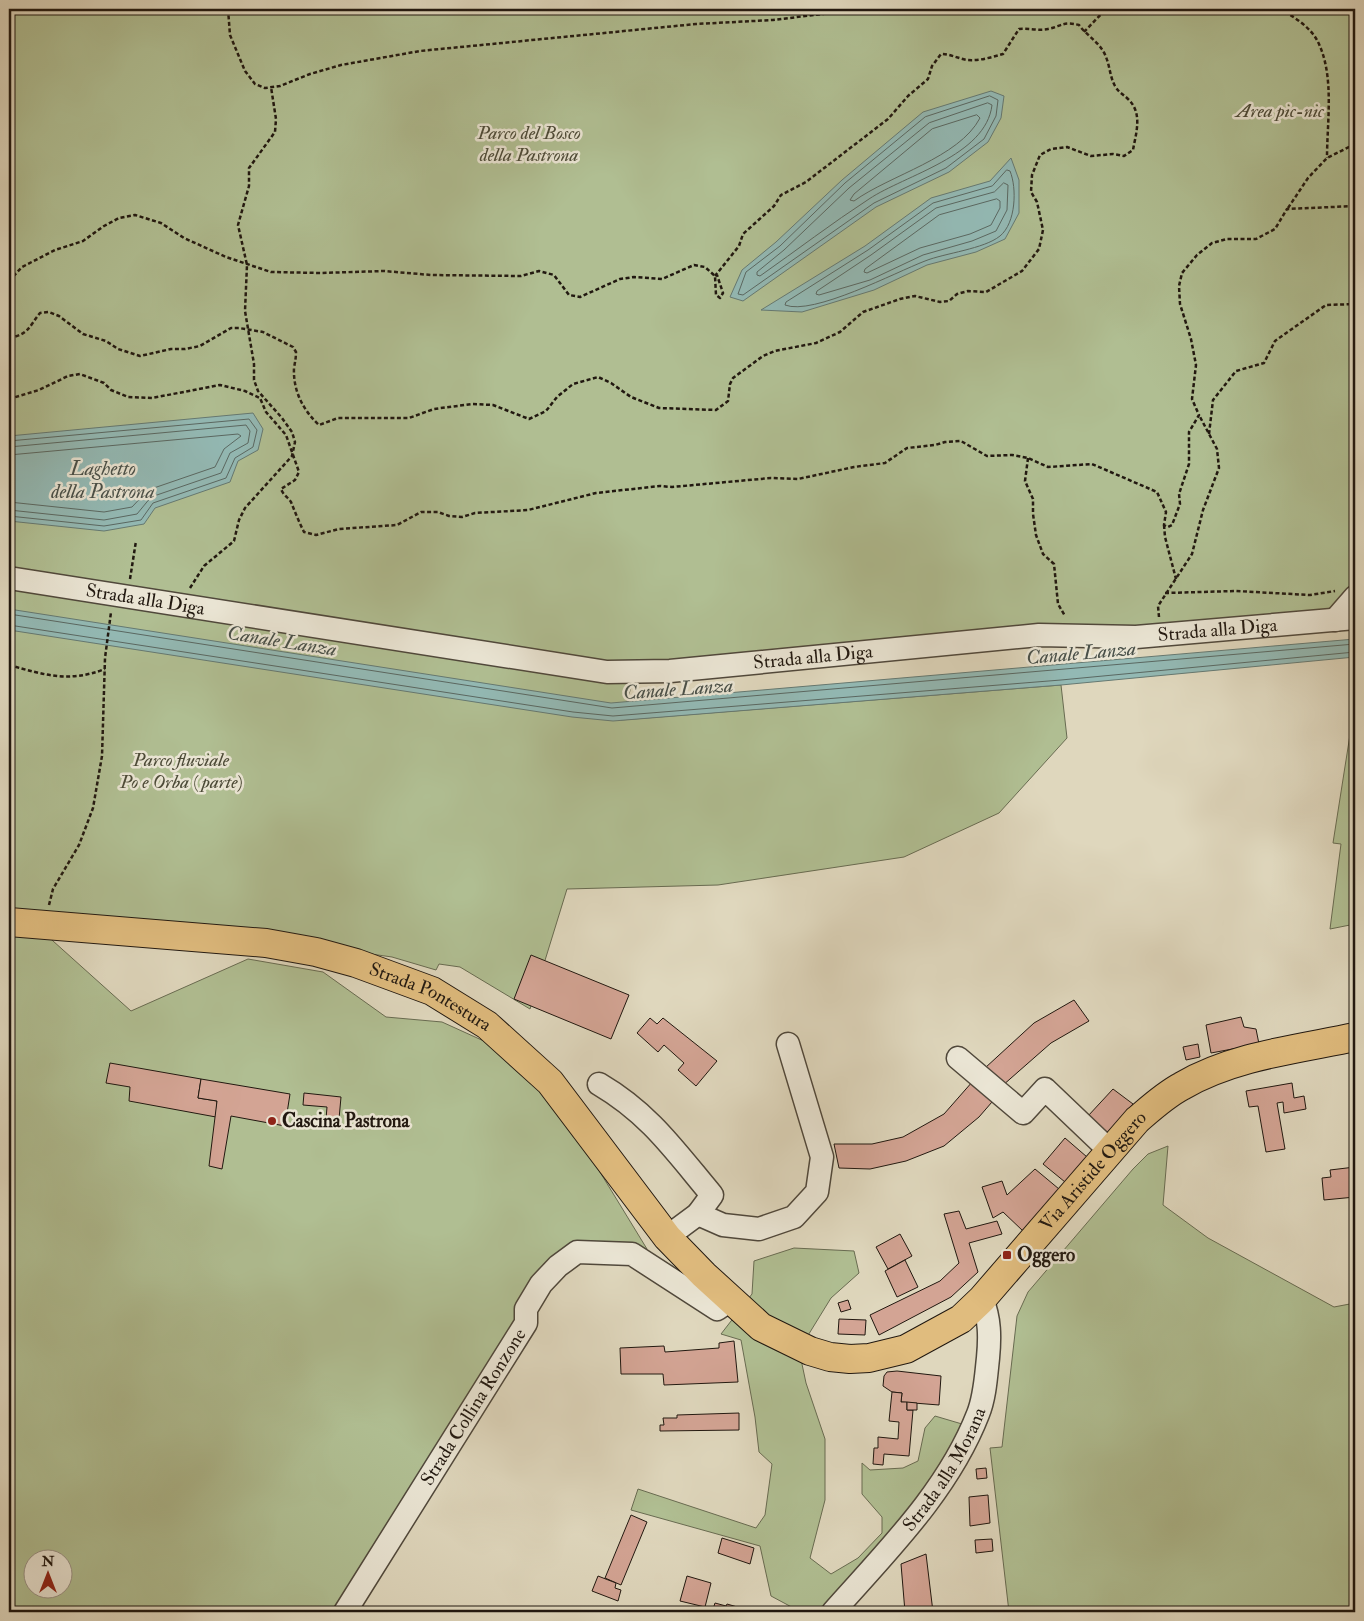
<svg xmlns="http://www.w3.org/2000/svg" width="1364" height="1621" font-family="'IM FELL Double Pica',serif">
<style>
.green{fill:#b0be92;stroke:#686b51;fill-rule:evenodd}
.water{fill:#93b9b4;stroke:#657972}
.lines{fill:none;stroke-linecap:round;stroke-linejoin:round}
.shore{stroke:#5a6862;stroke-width:1}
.building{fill:#d3a494;stroke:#211810}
.minor-casing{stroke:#50483b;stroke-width:25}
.major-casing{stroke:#211810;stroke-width:30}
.path{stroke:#211810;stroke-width:2.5;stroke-dasharray:4 2.5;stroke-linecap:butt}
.minor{stroke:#eae5d4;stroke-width:22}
.major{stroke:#e0bc7e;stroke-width:28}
.poi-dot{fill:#8f2418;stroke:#eae5d4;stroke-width:2}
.labels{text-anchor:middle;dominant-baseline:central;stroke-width:5;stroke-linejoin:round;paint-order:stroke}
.park-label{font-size:19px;font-style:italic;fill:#4c4a37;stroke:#eae5d4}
.street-label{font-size:19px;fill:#211810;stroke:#eae5d4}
.poi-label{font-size:19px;font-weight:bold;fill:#211810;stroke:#eae5d4;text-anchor:start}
.water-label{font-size:20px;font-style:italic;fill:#495049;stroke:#eae5d4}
</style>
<rect width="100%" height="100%" fill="#dfd7bd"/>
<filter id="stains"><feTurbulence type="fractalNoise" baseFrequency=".004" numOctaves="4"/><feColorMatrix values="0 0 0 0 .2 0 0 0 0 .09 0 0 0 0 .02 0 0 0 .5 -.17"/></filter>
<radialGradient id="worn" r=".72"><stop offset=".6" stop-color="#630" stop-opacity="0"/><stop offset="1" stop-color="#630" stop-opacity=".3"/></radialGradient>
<g class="green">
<path d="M 9,9 L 1355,9 L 1355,602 L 1337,611 L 636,671 L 621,720 L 1061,685 L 1067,738 L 999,813 L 904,857 L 718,885 L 567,889 L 530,1009 L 460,967 L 439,964 L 436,970 L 392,957 L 336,949 L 9,920 Z"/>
<path d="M 1355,703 L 1355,924 L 1330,929 L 1341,844 L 1333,843 Z"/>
<path d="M 9,930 L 43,932 L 131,1011 L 248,959 L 323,972 L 386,1017 L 442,1022 L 497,1047 L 570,1123 L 647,1249 L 567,1253 L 346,1612 L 9,1612 ZM 32,1558 L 62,1558 L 62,1588 L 32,1588 Z"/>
<path d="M 1168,1146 L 1163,1205 L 1208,1238 L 1334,1307 L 1355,1303 L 1355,1612 L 1009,1612 L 990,1448 L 1002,1447 L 1017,1316 L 1028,1292 L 1133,1169 L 1148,1154 Z"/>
<path d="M 794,1248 L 854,1251 L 859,1273 L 831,1298 L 799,1350 L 806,1383 L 825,1439 L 825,1500 L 810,1558 L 831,1574 L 858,1558 L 882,1533 L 882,1517 L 862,1494 L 862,1463 L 870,1470 L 903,1468 L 918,1461 L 925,1428 L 935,1416 L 962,1424 L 958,1448 L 838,1603 L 799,1611 L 771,1596 L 760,1546 L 631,1510 L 638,1489 L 756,1528 L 765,1515 L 772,1464 L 759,1452 L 755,1417 L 741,1340 L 721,1334 L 752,1294 L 754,1261 Z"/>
</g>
<g class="water">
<path d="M 991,91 L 1004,96 L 1001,118 L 988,142 L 949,172 L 876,207 L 743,301 L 730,297 L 742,270 L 776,242 L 842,180 L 923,112 Z"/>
<path d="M 1011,158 L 1019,180 L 1019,213 L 1005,239 L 976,252 L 927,265 L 874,290 L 802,312 L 761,310 L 865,246 L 931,198 L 990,181 Z"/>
<path d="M 253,413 L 263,429 L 258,450 L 238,461 L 230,482 L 155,508 L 144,524 L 104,531 L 9,521 L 9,436 Z"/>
<path d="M 9,609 L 611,703 L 1355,639 L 1355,657 L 1061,685 L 613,721 L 572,717 L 9,630 Z"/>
</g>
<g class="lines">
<g class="shore">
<path d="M 990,96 L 998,100 L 996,116 L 984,139 L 946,168 L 874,203 L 743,295 L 738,294 L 746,272 L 780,246 L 845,183 L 925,117 Z"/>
<path d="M 988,103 L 992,105 C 986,156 905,175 869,199 C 832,223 797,250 760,276 L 757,275 L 757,272 L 784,250 L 849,188 L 929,123 Z"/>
<path d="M 977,115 L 980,118 C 959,158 890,175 854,201 L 850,200 L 854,194 L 932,129 Z"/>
<path d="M 1007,170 L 1010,171 C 1017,188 1016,223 1000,236 C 984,249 945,253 925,261 C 896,272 813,316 785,305 L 786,302 L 868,250 L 933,203 L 992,186 Z"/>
<path d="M 1004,183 L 1008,185 L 1007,210 L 996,231 L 972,241 L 923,255 L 870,280 L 819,295 L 816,294 L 817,291 L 871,255 L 936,208 L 994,192 Z"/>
<path d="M 997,199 L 1000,201 L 1000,208 L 991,225 L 970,234 L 920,248 L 867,273 L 864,272 L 865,269 L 939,215 Z"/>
<path d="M 9,441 L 249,419 L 257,430 L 253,447 L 235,458 L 226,478 L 153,503 L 141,520 L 104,526 L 9,516"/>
<path d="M 9,447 L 246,425 L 250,431 L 248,443 L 230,453 L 221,473 L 151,497 L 137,514 L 104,520 L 9,510"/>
<path d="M 9,455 L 238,434 L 241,436 L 224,449 L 215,467 L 148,490 L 132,507 L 104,512 L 9,502"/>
<path d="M 9,614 L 612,708 L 1355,644"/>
<path d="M 9,625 L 573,712 L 613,716 L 1061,680 L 1355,652"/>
</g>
</g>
<g class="building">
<path d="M 531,955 L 629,995 L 611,1039 L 514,999 Z"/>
<path d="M 1074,1000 L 1089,1021 L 1051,1043 L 1002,1086 L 985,1068 L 1034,1023 Z"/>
<path d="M 1241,1017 L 1244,1027 L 1256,1029 L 1259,1044 L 1211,1053 L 1206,1025 Z"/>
<path d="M 650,1018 L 657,1024 L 663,1018 L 717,1061 L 696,1086 L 678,1070 L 684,1063 L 664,1045 L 658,1052 L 637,1033 Z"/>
<path d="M 1198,1044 L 1200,1057 L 1186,1060 L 1183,1047 Z"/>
<path d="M 110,1063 L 201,1079 L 198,1098 L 217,1101 L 216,1117 L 129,1101 L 130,1087 L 106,1083 Z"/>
<path d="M 201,1079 L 290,1094 L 285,1126 L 231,1116 L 222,1169 L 209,1166 L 217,1101 L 198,1098 Z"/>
<path d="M 973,1081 L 992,1102 L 979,1117 L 944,1146 L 906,1161 L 870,1169 L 839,1168 L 834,1144 L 872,1144 L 903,1137 L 944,1114 Z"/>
<path d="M 1292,1083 L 1294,1098 L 1304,1096 L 1306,1109 L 1284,1113 L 1283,1102 L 1277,1103 L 1285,1149 L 1266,1152 L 1258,1106 L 1249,1107 L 1246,1091 Z"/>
<path d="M 1113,1089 L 1133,1104 L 1105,1136 L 1088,1116 Z"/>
<path d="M 304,1093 L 341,1097 L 339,1119 L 326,1119 L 327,1107 L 303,1105 Z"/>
<path d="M 1065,1138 L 1087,1157 L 1065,1182 L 1043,1164 Z"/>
<path d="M 1355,1167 L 1355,1197 L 1324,1200 L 1322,1178 L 1331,1177 L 1330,1170 Z"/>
<path d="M 1035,1169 L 1059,1189 L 1023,1231 L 1003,1212 L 993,1218 L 982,1187 L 1002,1181 L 1007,1195 Z"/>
<path d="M 959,1211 L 966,1229 L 997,1221 L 1002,1234 L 969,1243 L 978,1272 L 951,1297 L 879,1335 L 870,1315 L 940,1281 L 959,1263 L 944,1214 Z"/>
<path d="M 900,1234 L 912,1256 L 888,1269 L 876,1247 Z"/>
<path d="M 905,1260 L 918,1287 L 897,1297 L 885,1271 Z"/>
<path d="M 848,1300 L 851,1309 L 841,1312 L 838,1303 Z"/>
<path d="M 839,1319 L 866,1320 L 865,1335 L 838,1334 Z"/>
<path d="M 734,1341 L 738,1382 L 664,1385 L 663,1374 L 621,1374 L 620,1348 L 664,1346 L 665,1352 L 719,1348 L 719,1343 Z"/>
<path d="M 897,1371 L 941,1376 L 939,1405 L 901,1402 L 902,1393 L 892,1392 L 883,1386 L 884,1376 L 887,1372 Z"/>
<path d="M 892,1392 L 902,1393 L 901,1402 L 907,1402 L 907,1410 L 913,1410 L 909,1456 L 884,1454 L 883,1465 L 873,1464 L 874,1448 L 878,1448 L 878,1437 L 898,1439 L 899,1422 L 889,1421 Z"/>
<path d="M 907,1402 L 917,1403 L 917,1410 L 907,1410 Z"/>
<path d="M 739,1413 L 739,1430 L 660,1431 L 660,1425 L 664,1425 L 663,1418 L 677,1418 L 677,1415 Z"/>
<path d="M 986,1468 L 987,1478 L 977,1479 L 976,1469 Z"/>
<path d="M 988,1495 L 990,1523 L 970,1526 L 969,1497 Z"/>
<path d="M 631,1515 L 647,1522 L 621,1585 L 605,1578 Z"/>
<path d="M 722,1538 L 754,1548 L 750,1564 L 718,1553 Z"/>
<path d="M 992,1539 L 993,1551 L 976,1553 L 975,1540 Z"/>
<path d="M 926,1554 L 933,1612 L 905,1612 L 901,1564 Z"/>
<path d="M 598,1576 L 616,1583 L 615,1588 L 621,1590 L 618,1601 L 592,1591 Z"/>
<path d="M 687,1576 L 711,1583 L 705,1607 L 680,1601 Z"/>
<path d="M 715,1603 L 726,1606 L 727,1604 L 751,1611 L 712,1612 Z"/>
</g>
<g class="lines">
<defs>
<g id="minor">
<path id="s1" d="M 9,578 L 607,672 L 670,671 L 1039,635 L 1136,637 L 1355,618"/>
<path d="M 1335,620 L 1355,597"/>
<path d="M 958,1058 L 1023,1113 L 1045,1089 L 1110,1151"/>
<path d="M 599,1084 C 650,1114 675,1151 712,1195 L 698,1214 L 667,1237"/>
<path d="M 698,1214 L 723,1225 L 759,1229 L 794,1217 L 817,1192 L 822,1157 L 788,1044"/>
<path id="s2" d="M 345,1612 L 526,1323 L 526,1309 L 541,1284 L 558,1266 L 577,1252 L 632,1254 L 717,1309 L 732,1299"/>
<path id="s3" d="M 833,1612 C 887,1551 948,1491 978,1414 C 985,1397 986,1376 988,1358 C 990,1337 990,1319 982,1299"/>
</g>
<g id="major">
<path id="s4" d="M 9,922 L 266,943 L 316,952 L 356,963 L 432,991 L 487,1025 L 550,1082 L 667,1237 L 704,1275 L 761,1327 L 810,1351 L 830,1357 L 850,1359 L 869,1358 L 906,1349 L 961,1319 L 982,1299 L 1137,1120 C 1151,1108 1165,1095 1182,1086 C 1233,1056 1298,1049 1355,1037"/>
</g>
</defs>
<use href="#minor" class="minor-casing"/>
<use href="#major" class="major-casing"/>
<g class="path">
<path d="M 228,9 L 230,35 L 245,71 L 255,84 L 265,88 L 280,86 L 310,74 L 341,65 L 420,51 L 696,24 L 773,20 L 863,9"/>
<path d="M 1279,9 C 1292,15 1310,27 1317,40 C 1335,74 1327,121 1327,158"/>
<path d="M 1084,32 L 1106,9"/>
<path d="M 1288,208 L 1308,178 L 1327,158 L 1355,144"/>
<path d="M 9,281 L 22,267 L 55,250 L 83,241 L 104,226 L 119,218 L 135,215 L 161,223 L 184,238 L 226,257 L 271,272 L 321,273 L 384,271 L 431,275 L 521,276 L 539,271 L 554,275 L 569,295 L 580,297 L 620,279 L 634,277 L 662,279 L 694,265 L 705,267 L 715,276 L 716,295 L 720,298 L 723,293 L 717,275"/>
<path d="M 9,338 C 29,334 28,328 40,313 L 49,312 L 59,316 L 83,334 L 106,341 L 118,349 L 140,356 L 171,349 L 185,349 L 200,346 L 231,328 L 239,328 L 263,332 L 293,347 L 296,352 C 296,358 295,362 294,368 C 293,391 303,410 319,425 L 338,418 L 409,418 L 434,409 L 472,404 L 493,405 L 529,419 L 546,411 L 557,397 L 573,384 L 598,377 L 611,383 L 631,397 L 659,408 L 716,410 L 728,401 L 730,384 L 733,378 L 763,356 L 775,351 L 816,343 L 840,332 L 863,312 L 900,299 L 915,296 L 940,302 L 949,301 L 957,294 L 968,291 L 986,292 L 1022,271 L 1039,249 L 1043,230 L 1037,202 L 1031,192 L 1032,175 L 1040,155 L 1051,149 L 1067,147 L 1091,156 L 1113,154 L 1124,156 L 1133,150 C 1136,133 1143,113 1128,99 C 1123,94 1119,93 1115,86 C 1110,77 1110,67 1106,57 C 1101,43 1087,36 1079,25 C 1063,21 1062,26 1048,29 C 1039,31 1028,28 1019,29 L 1003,54 C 992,57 980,61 968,60 C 959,59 951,54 941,54 L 932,66 L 928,79 L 908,96 L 888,119 L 806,182 L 781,195 L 774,206 L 743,234 L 739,246 L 715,276"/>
<path d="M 9,399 L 39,390 L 68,376 L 80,374 L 104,383 L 111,390 L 128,397 L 152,398 L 220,385 L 245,391 L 260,398 L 266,412 L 286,435 L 299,472 L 295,480 L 281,489 C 283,495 288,497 291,502 C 295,512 299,522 304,532 L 316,535 L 339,529 L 397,525 L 421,512 L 438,512 L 449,516 L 462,517 L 475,513 L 528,510 L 596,493 L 660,486 L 672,487 L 771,478 L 798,479 L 854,467 L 885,463 L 907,448 L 935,445 L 945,442 L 961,441 L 987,456 L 1012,455 L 1028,458 L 1048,467 L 1092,464 L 1157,492 L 1166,512 L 1164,525 L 1168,527 L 1172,525 L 1180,504 L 1179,494 L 1189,464 L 1189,432 L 1199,415 L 1192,399 L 1196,365 L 1191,339 L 1180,304 L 1179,286 L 1182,273 L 1197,255 L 1212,243 L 1227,239 L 1256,239 L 1275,229 L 1287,209 L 1355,206"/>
<path d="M 1209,434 L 1213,400 L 1236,371 L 1264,363 L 1275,341 L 1326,305 L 1355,304"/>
<path d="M 1028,458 L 1025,481 L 1033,499 L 1033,514 L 1036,535 L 1043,554 L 1054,564 L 1058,604 L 1065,616"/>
<path d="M 1164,525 L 1165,537 L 1176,579"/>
<path d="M 130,579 L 136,541"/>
<path d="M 190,588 L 204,566 L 234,541 L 239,520 L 245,508 L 292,456 L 295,442 L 292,432 L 282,418 L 258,391 L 254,380 L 254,364 L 245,311 L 247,265 L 238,225 L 249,186 L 249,168 L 275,132 L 276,119 L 271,87"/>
<path d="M 1165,593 L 1236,591 L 1310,595 L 1335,591"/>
<path d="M 1159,617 L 1158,606 L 1192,554 L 1203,510 L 1219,468 L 1217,449 L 1199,415"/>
<path d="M 9,665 C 45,675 68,683 105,669"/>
<path d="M 49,905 L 53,889 L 79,845 L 93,808 L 102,756 L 105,658 L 111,612"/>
</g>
<use href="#minor" class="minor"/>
<use href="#major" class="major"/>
</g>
<g class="poi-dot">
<circle cx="272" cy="1121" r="5"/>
<rect x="1002" y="1250" width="10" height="10" rx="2.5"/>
</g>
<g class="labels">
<g class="park-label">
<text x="1280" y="111">Area pic-nic</text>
<text x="529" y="133">Parco del Bosco<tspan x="529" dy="22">della Pastrona</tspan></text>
<text x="181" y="760">Parco fluviale<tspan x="181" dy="22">Po e Orba (parte)</tspan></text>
</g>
<g class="street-label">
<text stroke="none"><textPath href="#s1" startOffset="138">Strada alla Diga</textPath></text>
<text stroke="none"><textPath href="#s1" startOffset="1218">Strada alla Diga</textPath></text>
<text stroke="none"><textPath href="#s1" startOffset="812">Strada alla Diga</textPath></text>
<text stroke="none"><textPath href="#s4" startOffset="432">Strada Pontestura</textPath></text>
<text stroke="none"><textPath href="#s4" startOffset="1319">Via Aristide Oggero</textPath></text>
<text stroke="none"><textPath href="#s2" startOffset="242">Strada Collina Ronzone</textPath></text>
<text stroke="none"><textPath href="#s3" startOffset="182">Strada alla Morana</textPath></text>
</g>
<g class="poi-label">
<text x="282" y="1121">Cascina Pastrona</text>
<text x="1017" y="1255">Oggero</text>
</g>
<g class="water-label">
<text x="103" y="468">Laghetto<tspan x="103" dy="23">della Pastrona</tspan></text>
<text transform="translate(282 641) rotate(9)">Canale Lanza</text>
<text transform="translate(1081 653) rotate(-5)">Canale Lanza</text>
<text transform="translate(678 689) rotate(-4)">Canale Lanza</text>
</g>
</g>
<rect width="1364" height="1621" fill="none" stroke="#dfd7bd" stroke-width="30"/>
<rect x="10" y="10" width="1344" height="1601" fill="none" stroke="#211810" stroke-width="2.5"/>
<rect x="15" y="15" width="1334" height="1591" fill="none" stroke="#211810"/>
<g transform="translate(48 1574)"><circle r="24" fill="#eae5d4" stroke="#9a9386"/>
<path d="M0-4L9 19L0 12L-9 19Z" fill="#8f2418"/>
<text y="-8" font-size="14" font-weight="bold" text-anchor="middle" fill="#211810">N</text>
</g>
<rect width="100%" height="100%" filter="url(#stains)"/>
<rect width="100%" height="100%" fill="url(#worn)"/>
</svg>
